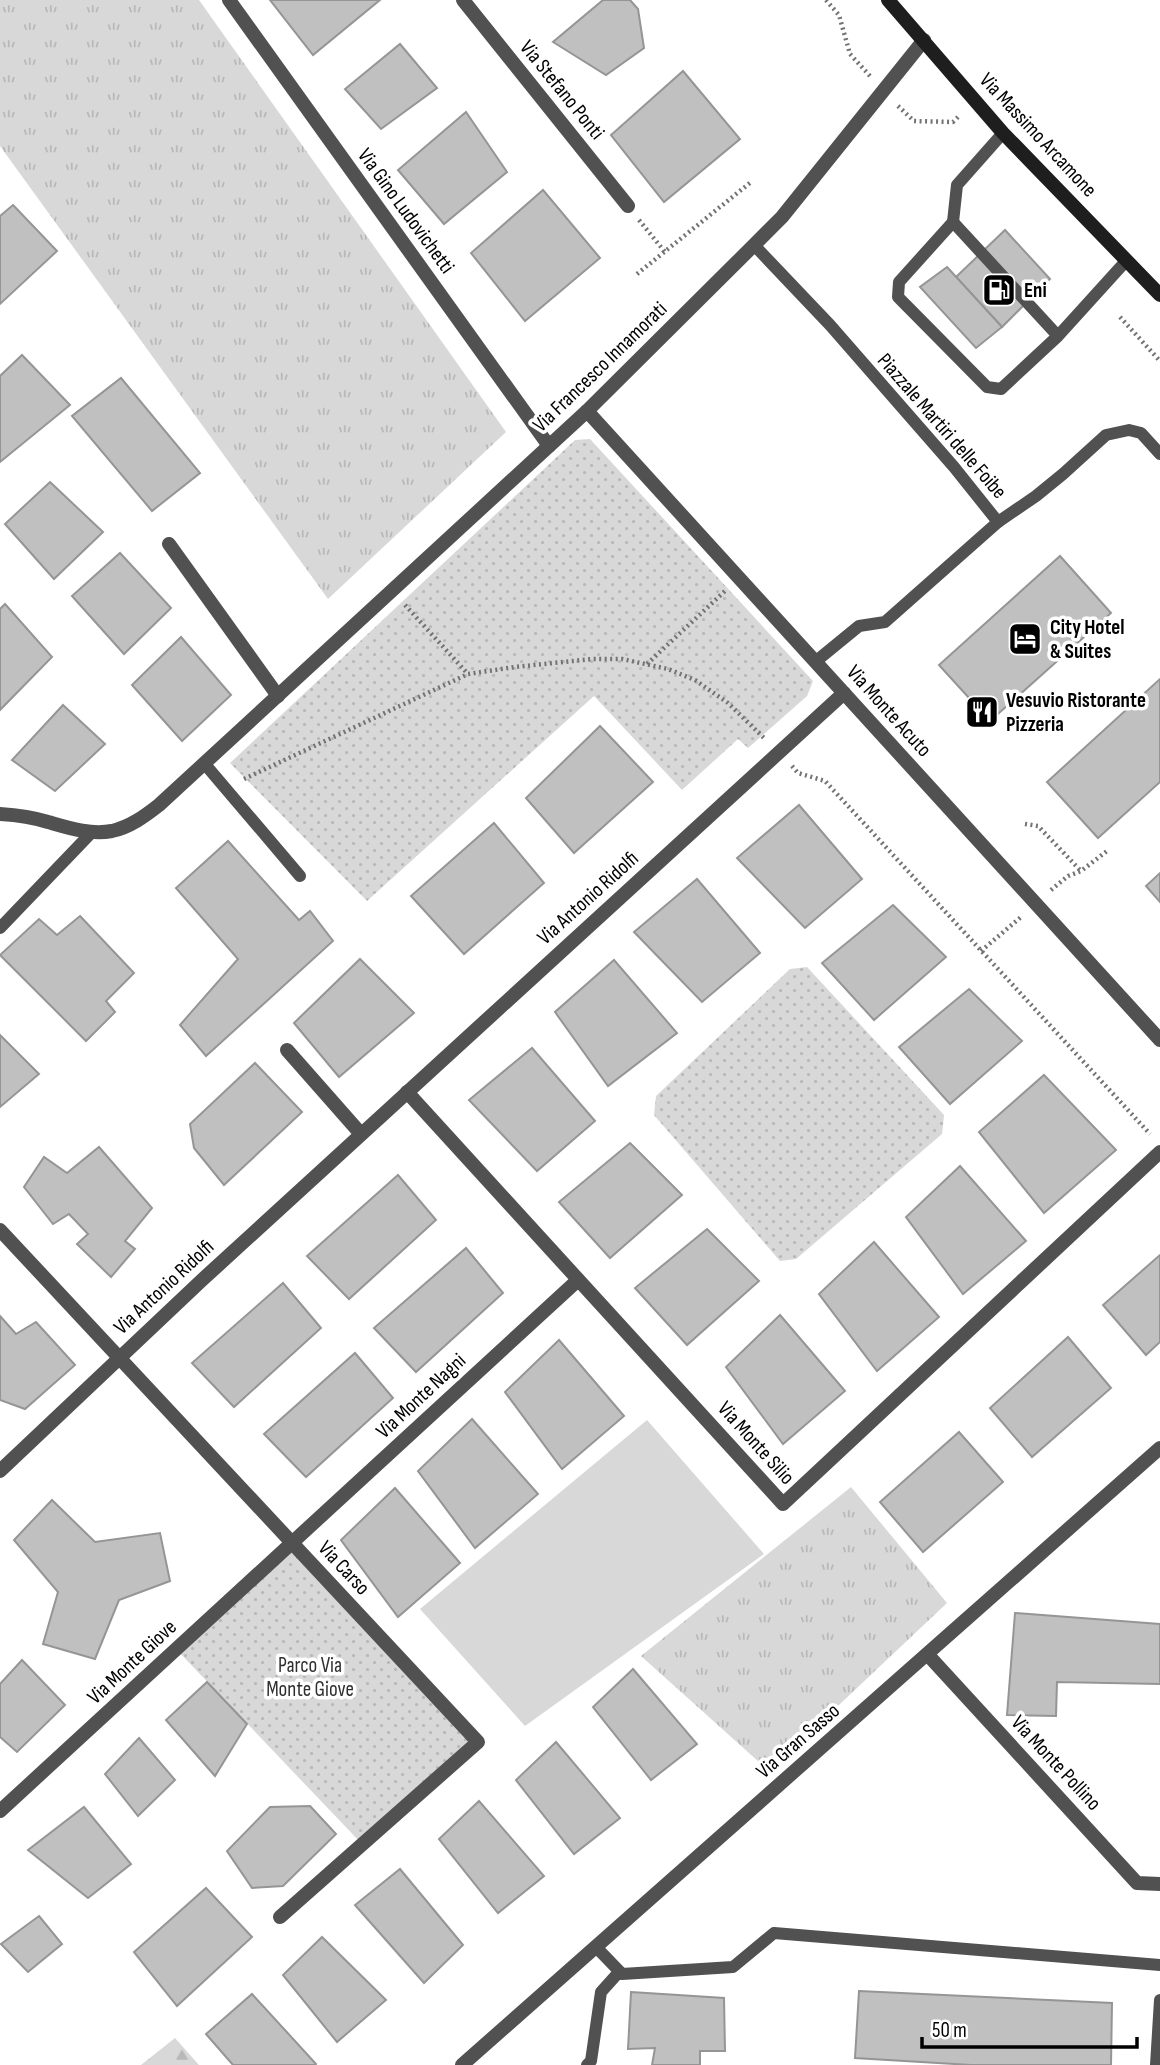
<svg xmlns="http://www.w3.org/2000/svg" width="1160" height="2065" font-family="'Sofia Sans Condensed',sans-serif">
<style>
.grass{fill:url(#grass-tufts)}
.forest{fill:url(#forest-firs)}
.park{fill:url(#park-dots)}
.pitch{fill:#d8d8d8}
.building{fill:#c0c0c0;stroke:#959595;stroke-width:2}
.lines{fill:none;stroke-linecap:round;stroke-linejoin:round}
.path{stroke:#737373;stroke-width:4.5;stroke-dasharray:2 3.5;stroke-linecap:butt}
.lane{stroke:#515151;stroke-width:12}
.street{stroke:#515151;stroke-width:14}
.secondary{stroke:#1e1e1e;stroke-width:14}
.labels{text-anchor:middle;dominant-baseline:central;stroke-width:7;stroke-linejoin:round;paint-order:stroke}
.street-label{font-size:21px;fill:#000;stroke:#fff}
.poi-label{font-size:21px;font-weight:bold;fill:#000;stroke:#fff;text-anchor:start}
.park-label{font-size:21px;fill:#2f2f2f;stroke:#fff}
</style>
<defs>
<pattern id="grass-tufts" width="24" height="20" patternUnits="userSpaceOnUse" patternTransform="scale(1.75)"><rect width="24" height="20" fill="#d8d8d8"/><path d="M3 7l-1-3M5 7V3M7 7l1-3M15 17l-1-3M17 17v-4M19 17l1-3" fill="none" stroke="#b8b8b8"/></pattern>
<pattern id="forest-firs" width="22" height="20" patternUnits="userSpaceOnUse" patternTransform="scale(1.75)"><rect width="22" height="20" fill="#d8d8d8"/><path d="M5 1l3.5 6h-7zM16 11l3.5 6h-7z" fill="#b8b8b8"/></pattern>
<pattern id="park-dots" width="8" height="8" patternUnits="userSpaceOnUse" patternTransform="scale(1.75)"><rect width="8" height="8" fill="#d8d8d8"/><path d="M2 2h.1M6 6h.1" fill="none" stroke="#b8b8b8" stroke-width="1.8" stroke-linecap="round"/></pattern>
</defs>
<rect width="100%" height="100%" fill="#fff"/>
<g class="grass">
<path d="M 0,0 L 199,0 L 506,432 L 328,599 L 0,146 Z"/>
<path d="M 851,1487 L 947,1603 L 769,1771 L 641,1656 Z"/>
</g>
<path class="forest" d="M 175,2038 L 199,2065 L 141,2065 Z"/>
<g class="park">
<path d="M 590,439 L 813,681 L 807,696 L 748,748 L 738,739 L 682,790 L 594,696 L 367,901 L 230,763 L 575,440 Z"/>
<path d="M 807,967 L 944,1115 L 942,1134 L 796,1259 L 780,1261 L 654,1115 L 656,1096 L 790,969 Z"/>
<path d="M 292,1543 L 478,1742 L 362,1844 L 176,1649 Z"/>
</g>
<path class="pitch" d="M 647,1420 L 764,1554 L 525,1726 L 420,1609 Z"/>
<g class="building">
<path d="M 270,0 L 380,0 L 313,55 Z"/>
<path d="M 603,0 L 630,0 L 638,9 L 644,48 L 606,75 L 553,42 Z"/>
<path d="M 400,44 L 437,88 L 381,129 L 345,89 Z"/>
<path d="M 683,71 L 740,139 L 664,202 L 611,135 Z"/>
<path d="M 466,112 L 507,172 L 444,224 L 398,170 Z"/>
<path d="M 543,190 L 600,258 L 525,321 L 471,253 Z"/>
<path d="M 13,205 L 57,251 L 0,304 L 0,216 Z"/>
<path d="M 1005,230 L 1050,279 L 1002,327 L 956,277 Z"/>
<path d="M 947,267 L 1002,327 L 976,348 L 920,287 Z"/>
<path d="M 22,355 L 70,405 L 0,462 L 0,376 Z"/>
<path d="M 121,378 L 200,473 L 152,511 L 72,416 Z"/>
<path d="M 50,482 L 103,532 L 54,579 L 5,524 Z"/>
<path d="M 120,553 L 171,608 L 124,654 L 72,596 Z"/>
<path d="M 1060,556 L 1111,613 L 990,721 L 939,665 Z"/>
<path d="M 5,604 L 52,657 L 0,710 L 0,609 Z"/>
<path d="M 181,637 L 231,695 L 182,741 L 132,685 Z"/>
<path d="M 1160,679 L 1160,782 L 1098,838 L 1047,782 Z"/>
<path d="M 63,705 L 105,744 L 55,791 L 12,760 Z"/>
<path d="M 600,726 L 653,782 L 574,853 L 526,798 Z"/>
<path d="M 799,805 L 862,879 L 805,928 L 737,858 Z"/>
<path d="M 494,823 L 544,883 L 464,954 L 411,896 Z"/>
<path d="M 228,841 L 299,920 L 310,911 L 333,941 L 206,1056 L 180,1025 L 238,959 L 176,888 Z"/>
<path d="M 1160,873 L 1160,902 L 1146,886 Z"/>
<path d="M 697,879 L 760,953 L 702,1002 L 634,932 Z"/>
<path d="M 893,905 L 946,957 L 874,1020 L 822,963 Z"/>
<path d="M 80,916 L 134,973 L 106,1001 L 115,1012 L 86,1041 L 0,955 L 39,919 L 57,935 Z"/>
<path d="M 360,959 L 414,1013 L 339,1077 L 294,1023 Z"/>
<path d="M 614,960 L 677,1033 L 608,1086 L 555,1012 Z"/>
<path d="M 969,989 L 1022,1041 L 950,1104 L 899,1047 Z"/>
<path d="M 0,1035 L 39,1074 L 0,1107 Z"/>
<path d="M 532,1048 L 595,1121 L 537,1171 L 469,1100 Z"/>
<path d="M 255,1063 L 302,1112 L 224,1185 L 194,1148 L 190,1124 Z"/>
<path d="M 1044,1075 L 1116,1150 L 1044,1213 L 979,1132 Z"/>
<path d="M 630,1143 L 682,1195 L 610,1258 L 559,1202 Z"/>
<path d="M 99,1147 L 152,1208 L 125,1241 L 135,1249 L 111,1277 L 77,1244 L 88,1234 L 69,1214 L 53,1224 L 24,1187 L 44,1157 L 67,1173 Z"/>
<path d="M 960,1166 L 1026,1241 L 963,1294 L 906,1217 Z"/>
<path d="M 398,1175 L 436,1220 L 349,1299 L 307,1256 Z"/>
<path d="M 707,1229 L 759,1281 L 687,1345 L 635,1288 Z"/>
<path d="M 874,1242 L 939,1317 L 877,1371 L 819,1294 Z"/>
<path d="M 466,1248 L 503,1293 L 416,1372 L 374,1328 Z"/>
<path d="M 1160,1255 L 1160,1342 L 1146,1355 L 1103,1305 Z"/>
<path d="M 283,1283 L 321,1328 L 234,1407 L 192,1363 Z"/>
<path d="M 780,1315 L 845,1391 L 783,1444 L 726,1367 Z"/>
<path d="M 0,1316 L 16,1334 L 36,1322 L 75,1365 L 25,1409 L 0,1400 Z"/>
<path d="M 1068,1337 L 1111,1388 L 1032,1457 L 990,1408 Z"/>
<path d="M 559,1340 L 624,1416 L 562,1469 L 505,1392 Z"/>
<path d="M 355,1353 L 393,1398 L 306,1477 L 264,1434 Z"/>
<path d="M 472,1419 L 538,1494 L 475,1548 L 418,1471 Z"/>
<path d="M 959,1432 L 1003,1482 L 923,1552 L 880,1502 Z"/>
<path d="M 395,1488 L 460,1563 L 398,1617 L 341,1540 Z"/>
<path d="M 52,1500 L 95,1542 L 160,1533 L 170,1581 L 119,1600 L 95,1659 L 43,1644 L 58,1592 L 14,1540 Z"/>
<path d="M 1015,1613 L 1160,1624 L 1160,1684 L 1057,1682 L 1056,1716 L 1007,1715 Z"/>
<path d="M 22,1660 L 65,1705 L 17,1752 L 0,1737 L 0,1684 Z"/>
<path d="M 633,1669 L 697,1744 L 651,1780 L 593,1707 Z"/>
<path d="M 207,1682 L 247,1724 L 215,1776 L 166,1720 Z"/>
<path d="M 139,1738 L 175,1780 L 138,1816 L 105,1774 Z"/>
<path d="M 556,1742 L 620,1818 L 574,1854 L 516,1780 Z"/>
<path d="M 479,1801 L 544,1876 L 498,1913 L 439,1839 Z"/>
<path d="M 310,1806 L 336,1834 L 283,1886 L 252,1888 L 227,1851 L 270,1807 Z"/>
<path d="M 84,1807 L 131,1864 L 88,1898 L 28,1850 Z"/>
<path d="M 400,1869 L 463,1945 L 424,1983 L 355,1905 Z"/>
<path d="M 206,1888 L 252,1937 L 177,2006 L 134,1952 Z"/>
<path d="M 39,1916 L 62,1944 L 28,1972 L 1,1944 Z"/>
<path d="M 322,1937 L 386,2000 L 337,2042 L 283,1975 Z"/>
<path d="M 859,1991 L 1112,2003 L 1111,2065 L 971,2065 L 855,2058 Z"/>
<path d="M 631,1992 L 724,1998 L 725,2051 L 700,2051 L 700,2065 L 652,2065 L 655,2048 L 628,2049 Z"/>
<path d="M 252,1994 L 316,2064 L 315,2065 L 233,2065 L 206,2034 Z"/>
</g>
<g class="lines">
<g class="path">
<path d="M 826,0 L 839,15 L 850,54 L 870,76"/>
<path d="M 898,106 L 914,121 L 953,122 L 960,115"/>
<path d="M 639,220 L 665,252"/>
<path d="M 637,274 L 751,182"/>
<path d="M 1120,317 L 1160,361"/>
<path d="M 405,605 L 468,674"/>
<path d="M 647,664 L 725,591"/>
<path d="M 792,766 L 798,773 L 825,781 L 1150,1134"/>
<path d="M 244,779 L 468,674 L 515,667 L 592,659 L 622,659 L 668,669 L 695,680 L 728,703 L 764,738"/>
<path d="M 1025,824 L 1038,826 L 1081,871"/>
<path d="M 1051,890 L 1068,876 L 1081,871 L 1107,851"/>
<path d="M 981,951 L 1021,917"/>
</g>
<g class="lane">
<path d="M 953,222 L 957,185 L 1003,133"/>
<path d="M 754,245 L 830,325 L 954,467 L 998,522 L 885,622 L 859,626 L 815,662"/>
<path d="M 1058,336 L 953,222 L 899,282 L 898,297 L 987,387 L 1001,389 L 1058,336 L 1126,261"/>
<path d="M 998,522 L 1036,496 L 1063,474 L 1106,435 L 1129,430 L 1141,433 L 1160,454"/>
<path d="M 204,763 L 300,876"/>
<path d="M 0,928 L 92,832"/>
<path d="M 596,1947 L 622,1974 L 733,1967 L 774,1933 L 1160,1965"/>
<path d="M 587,2065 L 591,2061 L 601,1992 L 619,1972"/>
<path d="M 1156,2065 L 1160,2000"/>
</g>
<g class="street">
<path d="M 229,0 L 549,446"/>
<path d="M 463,0 L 628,206"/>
<path d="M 587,411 L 1160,1040"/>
<path d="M 169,544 L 278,696"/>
<path d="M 0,814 C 16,815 32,817 48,822 C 69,828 90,835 112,831 C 130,827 145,816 159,805 L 587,411 L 754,245 L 782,217 L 924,40"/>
<path d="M 287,1050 L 361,1134"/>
<path d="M 407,1092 L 783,1504 L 1160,1152"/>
<path d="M 0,1230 L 478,1742 L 280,1917"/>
<path d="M 0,1471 L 202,1280 L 844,693"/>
<path d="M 928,1655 L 1137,1883 L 1160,1884"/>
<path d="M 0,1811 L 578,1280"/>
<path d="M 462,2065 L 1160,1448"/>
</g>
<path class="secondary" d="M 888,0 L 1003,133 L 1160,295"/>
</g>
<defs>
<symbol id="fuel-square" viewBox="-11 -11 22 22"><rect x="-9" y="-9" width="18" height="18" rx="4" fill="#000" stroke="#fff"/><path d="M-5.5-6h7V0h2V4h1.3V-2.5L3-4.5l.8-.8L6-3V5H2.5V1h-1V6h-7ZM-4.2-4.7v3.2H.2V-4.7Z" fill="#fff"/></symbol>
<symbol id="hotel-square" viewBox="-11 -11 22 22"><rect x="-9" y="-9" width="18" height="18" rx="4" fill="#000" stroke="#fff"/><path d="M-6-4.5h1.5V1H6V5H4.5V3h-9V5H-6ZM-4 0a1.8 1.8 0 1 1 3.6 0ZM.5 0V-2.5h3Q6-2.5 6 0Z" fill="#fff"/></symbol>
<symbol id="restaurant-square" viewBox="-11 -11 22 22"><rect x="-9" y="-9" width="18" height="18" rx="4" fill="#000" stroke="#fff"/><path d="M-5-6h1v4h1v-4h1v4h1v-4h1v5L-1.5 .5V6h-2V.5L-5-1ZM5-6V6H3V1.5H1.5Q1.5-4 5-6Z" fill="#fff"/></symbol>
</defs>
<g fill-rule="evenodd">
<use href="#fuel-square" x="980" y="271" width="38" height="38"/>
<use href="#hotel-square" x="1006" y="620" width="38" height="38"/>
<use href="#restaurant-square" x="963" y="693" width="38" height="38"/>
</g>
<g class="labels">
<g class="street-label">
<text transform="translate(562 90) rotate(51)">Via Stefano Ponti</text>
<text transform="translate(1038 135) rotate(47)">Via Massimo Arcamone</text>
<text transform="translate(406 211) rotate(54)">Via Gino Ludovichetti</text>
<text transform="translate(600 367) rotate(-44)">Via Francesco Innamorati</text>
<text transform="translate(942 426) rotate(49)">Piazzale Martiri delle Foibe</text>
<text transform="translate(889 711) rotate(48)">Via Monte Acuto</text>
<text transform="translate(588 898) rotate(-42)">Via Antonio Ridolfi</text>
<text transform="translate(164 1287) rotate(-43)">Via Antonio Ridolfi</text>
<text transform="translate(421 1396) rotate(-43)">Via Monte Nagni</text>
<text transform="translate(756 1443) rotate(48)">Via Monte Silio</text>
<text transform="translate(344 1568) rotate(47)">Via Carso</text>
<text transform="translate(132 1662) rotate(-43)">Via Monte Giove</text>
<text transform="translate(798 1741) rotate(-41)">Via Gran Sasso</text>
<text transform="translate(1056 1763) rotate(47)">Via Monte Pollino</text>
</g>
<g class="poi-label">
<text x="1024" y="290">Eni</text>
<text x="1050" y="627">City Hotel<tspan x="1050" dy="24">&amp; Suites</tspan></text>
<text x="1006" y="700">Vesuvio Ristorante<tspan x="1006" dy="24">Pizzeria</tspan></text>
</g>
<g class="park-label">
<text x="310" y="1665">Parco Via<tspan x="310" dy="24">Monte Giove</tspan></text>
</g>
</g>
<path d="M922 2037v10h215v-10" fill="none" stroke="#000000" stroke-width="3.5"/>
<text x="932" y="2037" font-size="21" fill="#000000" stroke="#ffffff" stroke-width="5" paint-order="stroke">50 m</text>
</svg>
